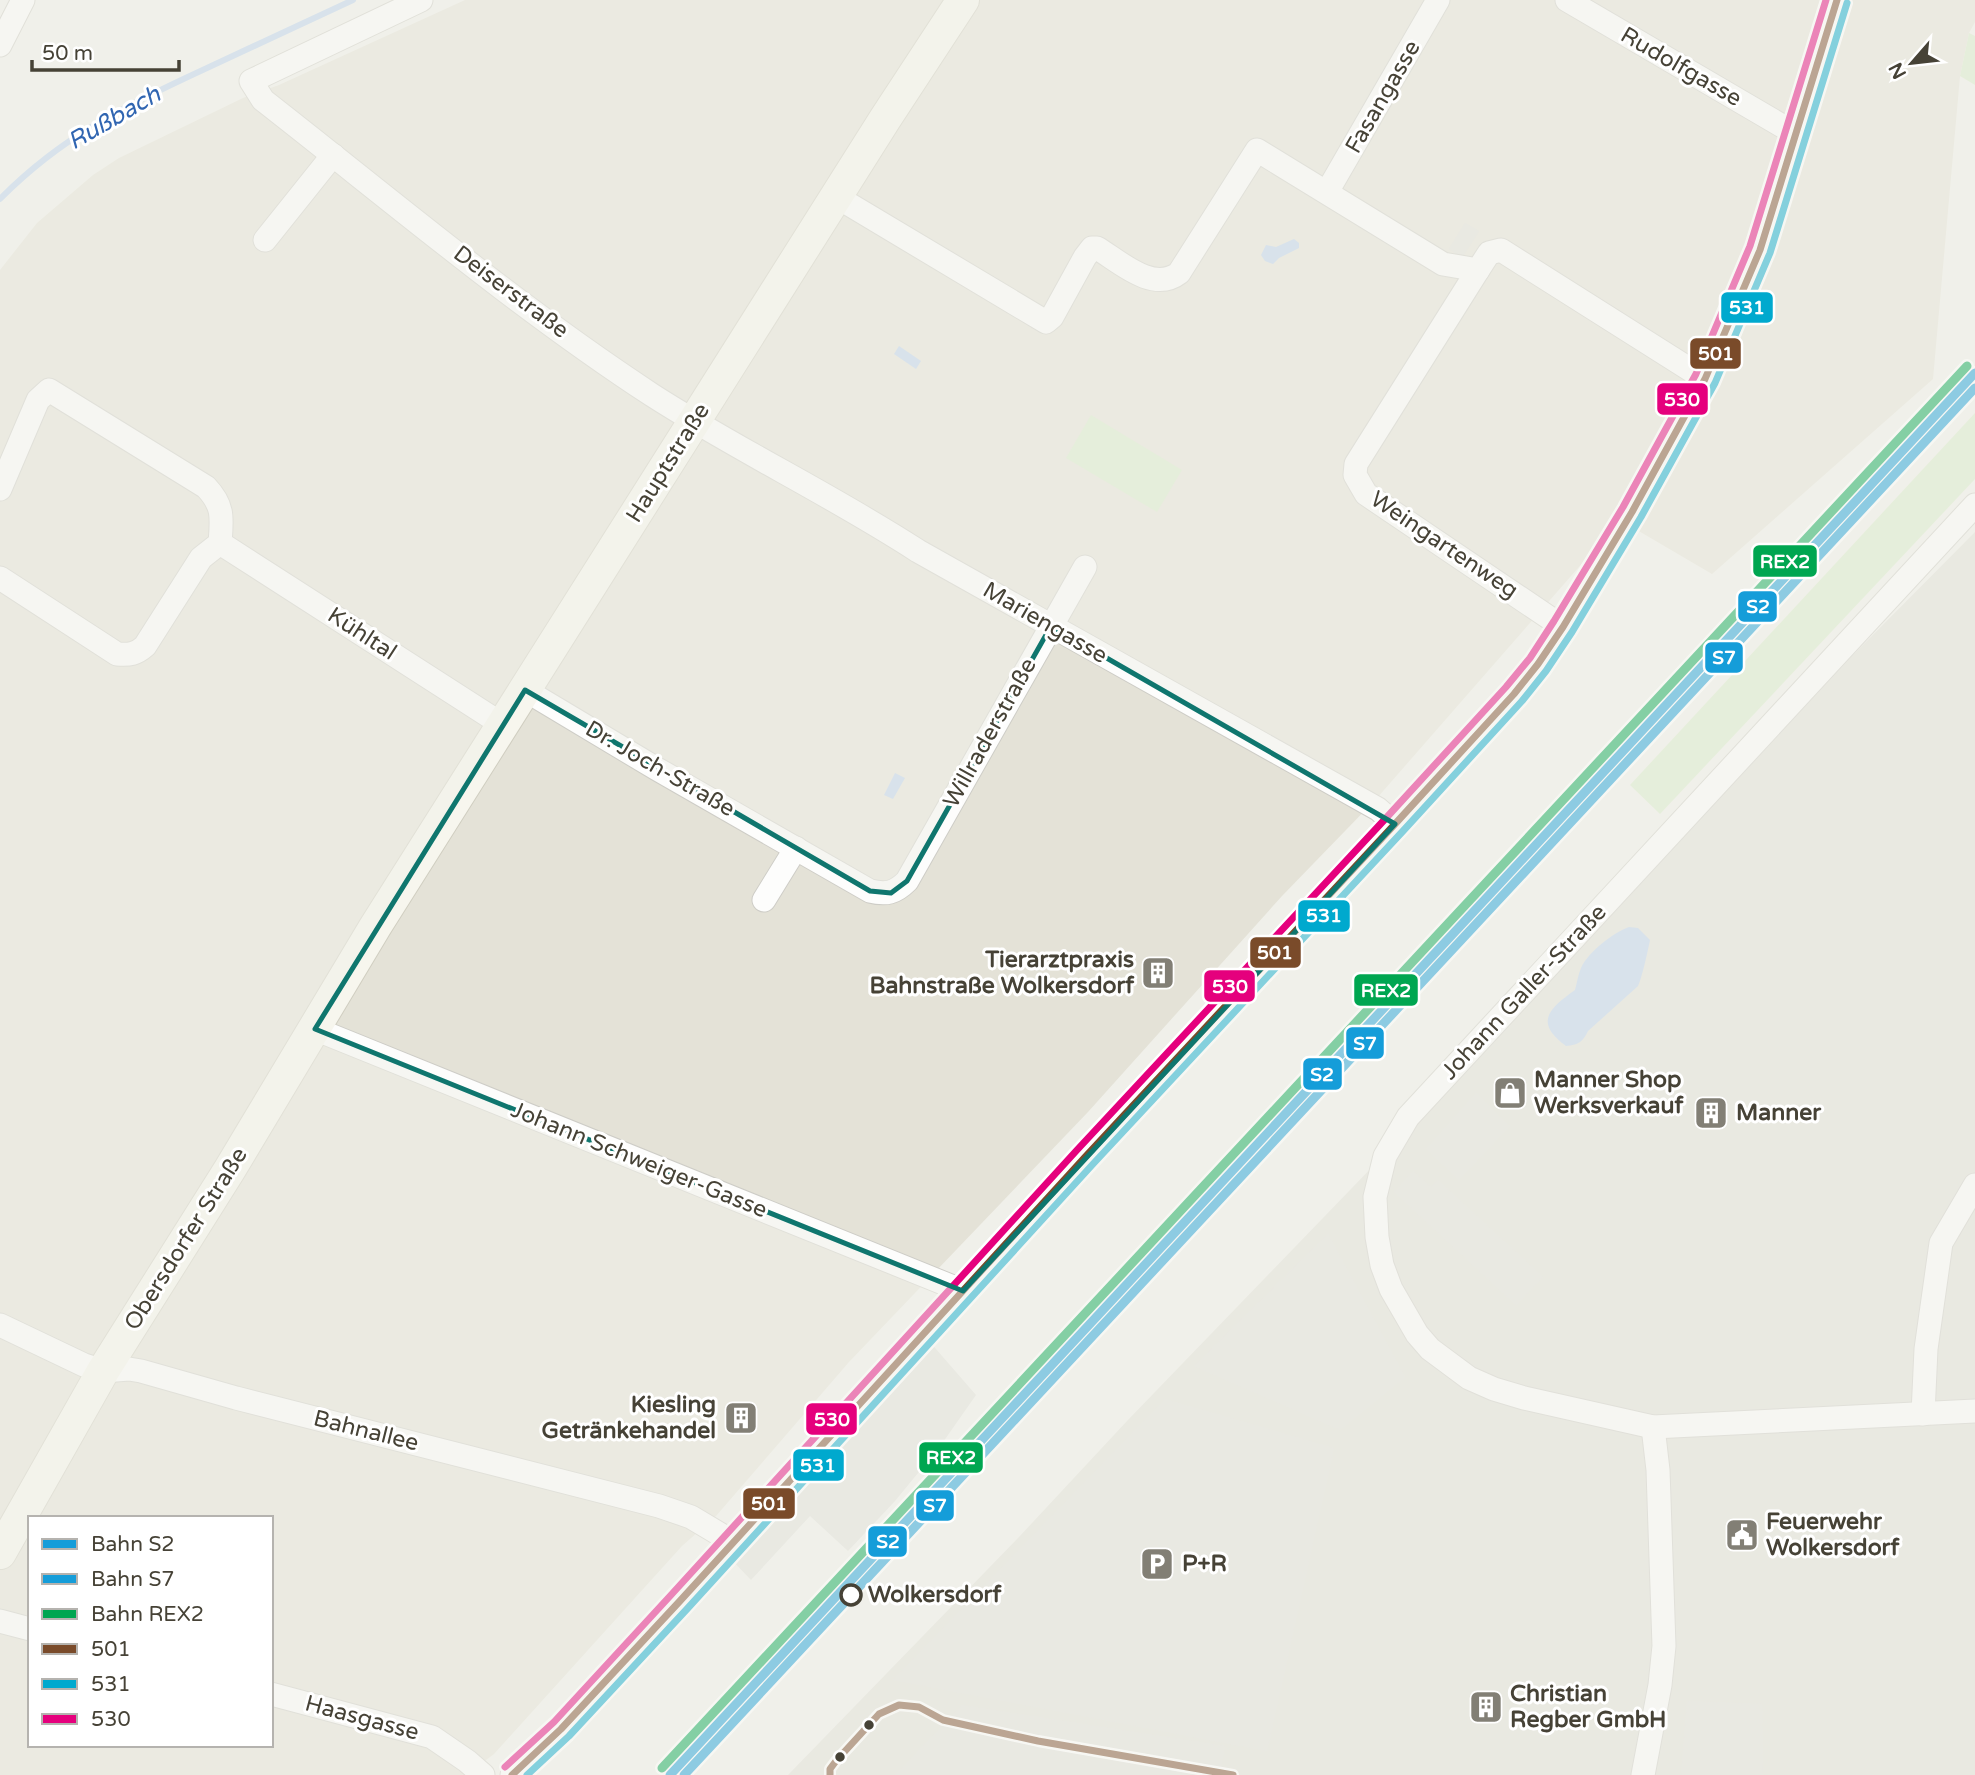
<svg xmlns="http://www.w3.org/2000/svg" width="1975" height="1775" font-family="'Varela Round',sans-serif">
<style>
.residential{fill:#e4e2d7;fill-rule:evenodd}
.industrial{fill:#e0dfd8}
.green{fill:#d8ebca}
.parking{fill:#dfdfda}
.water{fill:#bad1ee}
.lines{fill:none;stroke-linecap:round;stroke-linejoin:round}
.stream{stroke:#bad1ee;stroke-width:6}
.street-casing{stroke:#cecdc7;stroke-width:25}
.secondary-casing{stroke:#d0cec1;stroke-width:34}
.street{stroke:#fdfdfc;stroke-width:23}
.secondary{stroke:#f7f6ee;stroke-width:32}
.bus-1-casing{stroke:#fff;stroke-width:12}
.bus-2-casing{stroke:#fff;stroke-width:12}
.bus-3-casing{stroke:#fff;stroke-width:12}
.bus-1{stroke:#7a4b2a;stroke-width:7}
.bus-2{stroke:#00a9ce;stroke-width:7}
.bus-3{stroke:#e5007d;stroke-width:7}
.rail-1-casing{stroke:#fff;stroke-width:14}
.rail-2-casing{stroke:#fff;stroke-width:14}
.rail-3-casing{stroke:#fff;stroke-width:14}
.rail-1{stroke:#159dd9;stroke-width:9}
.rail-2{stroke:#159dd9;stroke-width:9}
.rail-3{stroke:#00a651;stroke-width:9}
.marked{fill:none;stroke:#0f766e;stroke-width:5;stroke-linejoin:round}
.stop-dot{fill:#fff;stroke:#464236;stroke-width:3.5}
.bus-dot{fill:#464236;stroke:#fff;stroke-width:2.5}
.labels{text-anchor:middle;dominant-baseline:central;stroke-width:6;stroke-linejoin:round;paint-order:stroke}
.street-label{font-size:23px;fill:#464236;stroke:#fff}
.poi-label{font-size:23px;font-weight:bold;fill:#464236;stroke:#fff;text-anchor:start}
.stop-label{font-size:23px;font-weight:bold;fill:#464236;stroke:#fff;text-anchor:start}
.water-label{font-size:24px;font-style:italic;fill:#3065b1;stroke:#fff}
.line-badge{stroke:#fff;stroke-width:2.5}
.badge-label{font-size:19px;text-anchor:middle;font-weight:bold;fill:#fff}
</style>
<rect width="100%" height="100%" fill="#f0f0ea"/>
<path class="residential" d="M 465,0 L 1975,0 L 1975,22 L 1969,33 L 1960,76 L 1933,379 L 1712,574 L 1620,520 L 1377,798 L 1282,896 L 1088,1112 L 849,1362 L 716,1516 L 682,1546 L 494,1754 L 466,1775 L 0,1775 L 0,270 L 37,223 L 93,175 L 119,158 L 243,98 L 279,85 ZM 30,1518 L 271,1518 L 271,1745 L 30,1745 Z"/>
<path class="industrial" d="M 1975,532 L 1975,1775 L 788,1775 L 1019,1537 L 1127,1421 L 1462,1074 L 1853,655 Z"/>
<g class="green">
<path d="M 1969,33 L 1975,36 L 1975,85 L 1960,76 Z"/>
<path d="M 1975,413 L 1975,479 L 1660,814 L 1630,785 Z"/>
<path d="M 1091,415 L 1182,470 L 1157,512 L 1066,458 Z"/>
</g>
<g class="parking">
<path d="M 1465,223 L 1479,231 L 1462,258 L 1449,249 Z"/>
<path d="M 1476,1093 L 1510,1126 L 1459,1180 L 1426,1149 Z"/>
<path d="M 1413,1171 L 1431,1187 L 1438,1180 L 1543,1277 L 1516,1305 L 1394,1192 Z"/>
<path d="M 1328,1234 L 1405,1377 L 1340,1430 L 1194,1366 Z"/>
<path d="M 929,1341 L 976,1395 L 941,1445 L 895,1501 L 848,1551 L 810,1516 L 751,1580 L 730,1558 Z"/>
<path d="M 1165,1399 L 1334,1448 L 1267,1751 L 893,1680 Z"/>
<path d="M 1687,1701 L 1762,1704 L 1763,1775 L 1681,1775 Z"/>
<path d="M 962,1705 L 1225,1746 L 1219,1775 L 895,1775 Z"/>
</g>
<g class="water">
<path d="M 1294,239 L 1299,243 L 1299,248 L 1279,258 L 1273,264 L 1265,261 L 1261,255 L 1266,245 L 1276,247 Z"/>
<path d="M 899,346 L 921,361 L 916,369 L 894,354 Z"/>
<path d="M 895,773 L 905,778 L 893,799 L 884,795 Z"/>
<path d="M 1629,927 L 1638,928 L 1650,940 C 1648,950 1642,978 1638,986 L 1588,1031 C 1583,1042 1578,1045 1566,1046 C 1533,1022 1550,1008 1575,990 C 1577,983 1578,975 1581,968 C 1589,951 1613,933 1629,927 Z"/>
</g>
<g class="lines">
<path class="stream" d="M 0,199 C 63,135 127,105 207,68 C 256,45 304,23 353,0"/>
<defs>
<g id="street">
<path d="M 421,0 L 251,81 L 263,100 C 391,200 516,306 652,395 C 739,451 832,495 918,551 L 1378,809 L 1395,824"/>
<path d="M 1567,0 L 1796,134"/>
<path d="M 0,45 L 23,0"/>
<path d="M 1327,192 L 1438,0"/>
<path d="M 837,197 L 1046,322 L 1052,317 L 1085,257 L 1092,248 L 1097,248 C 1120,262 1153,293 1179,273 L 1257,150 L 1443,264 L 1478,270 L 1489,253 L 1501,250 L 1705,379"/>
<path d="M 265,240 L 333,155"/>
<path d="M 1478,270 L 1356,464 L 1355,475 L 1366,494 L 1563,627"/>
<path d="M 0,489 L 38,400 L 49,390 L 206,487 C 224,506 222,518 220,543 L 201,558 L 145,646 C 136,654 130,655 117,654 L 0,578"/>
<path d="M 1975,505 L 1408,1117 L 1385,1156 L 1375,1197 L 1377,1237 L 1382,1265 L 1391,1289 L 1417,1334 L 1430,1349 L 1469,1378 L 1494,1389 L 1524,1398 L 1653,1427 L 1975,1411"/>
<path d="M 220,543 L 503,725"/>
<path d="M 525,690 L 657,769 L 870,891 C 886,895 895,893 907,881 L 1085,567"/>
<path d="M 764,900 L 796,848"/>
<path d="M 315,1029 L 963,1291"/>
<path d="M 0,1325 L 84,1365 L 103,1371 L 129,1369 L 141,1371 L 236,1398 L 659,1506 L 691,1517 L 733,1542"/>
<path d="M 1923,1414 L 1926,1349 L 1941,1243 L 1975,1185"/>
<path d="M 0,1621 L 30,1629"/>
<path d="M 271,1694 L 432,1737 L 467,1761 L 483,1775"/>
<path d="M 512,1775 L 561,1729 L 679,1602 L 1085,1157 L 1395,824 L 1514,694 L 1538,664 L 1563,627 L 1632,512 L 1705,379 L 1760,250 L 1837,0"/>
<path d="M 1643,1775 L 1660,1685 L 1664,1646 L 1658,1470 L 1653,1427"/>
</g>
<path id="secondary" d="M 0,1553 L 103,1371 L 230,1169 L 375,927 L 885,119 L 963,0"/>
</defs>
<use href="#street" class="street-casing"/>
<use href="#secondary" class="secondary-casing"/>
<use href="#street" class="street"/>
<use href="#secondary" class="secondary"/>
<defs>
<g id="bus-1">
<path d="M 512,1775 L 561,1729 L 679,1602 L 1085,1157 L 1395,824 L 1514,694 L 1538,664 L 1563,627 L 1632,512 L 1705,379 L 1760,250 L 1837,0"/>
<path d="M 830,1775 L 830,1769 L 836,1761 L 879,1714 L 899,1705 L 919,1707 L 943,1720 L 1038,1741 L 1233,1775"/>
</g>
<path id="bus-2" d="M 527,1775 L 569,1736 L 687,1609 L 1093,1164 L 1403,831 L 1522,701 L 1546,671 L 1572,632 L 1641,517 L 1715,383 L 1770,253 L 1847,3"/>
<path id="bus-3" d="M 505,1767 L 554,1722 L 671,1595 L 1077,1150 L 1387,817 L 1506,687 L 1530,658 L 1554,621 L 1623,507 L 1696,374 L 1750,246 L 1826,0"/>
</defs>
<use href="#bus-1" class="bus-1-casing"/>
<use href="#bus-2" class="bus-2-casing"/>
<use href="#bus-3" class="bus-3-casing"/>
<use href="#bus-1" class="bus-1"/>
<use href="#bus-2" class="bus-2"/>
<use href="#bus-3" class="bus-3"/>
<defs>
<path id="rail-1" d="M 670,1775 L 1975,373"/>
<path id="rail-2" d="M 684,1775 L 1975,388"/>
<path id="rail-3" d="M 662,1768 L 1967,366"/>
</defs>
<use href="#rail-1" class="rail-1-casing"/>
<use href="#rail-2" class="rail-2-casing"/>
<use href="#rail-3" class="rail-3-casing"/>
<use href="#rail-1" class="rail-1"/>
<use href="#rail-2" class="rail-2"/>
<use href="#rail-3" class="rail-3"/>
</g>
<path d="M0 0H1975V1775H0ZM 1051,626 L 1395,824 L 963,1291 L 315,1029 L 525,690 L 870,891 L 891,893 L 907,881 Z" fill="#f0f0ea" fill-opacity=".55" fill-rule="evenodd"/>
<path class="marked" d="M 1051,626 L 1395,824 L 963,1291 L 315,1029 L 525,690 L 870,891 L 891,893 L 907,881 Z"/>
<defs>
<symbol id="building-square" viewBox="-11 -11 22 22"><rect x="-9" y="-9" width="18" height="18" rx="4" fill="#827f75" stroke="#fff"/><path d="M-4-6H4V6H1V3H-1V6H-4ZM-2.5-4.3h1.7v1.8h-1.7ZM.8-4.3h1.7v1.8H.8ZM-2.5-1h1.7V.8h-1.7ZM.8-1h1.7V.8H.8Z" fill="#fff"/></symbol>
<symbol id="shop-square" viewBox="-11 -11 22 22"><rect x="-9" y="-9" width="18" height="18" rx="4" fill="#827f75" stroke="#fff"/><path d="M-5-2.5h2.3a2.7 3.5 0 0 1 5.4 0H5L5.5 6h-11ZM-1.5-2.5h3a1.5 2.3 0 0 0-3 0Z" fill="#fff"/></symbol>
<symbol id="civic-square" viewBox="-11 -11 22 22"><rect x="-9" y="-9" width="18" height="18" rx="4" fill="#827f75" stroke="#fff"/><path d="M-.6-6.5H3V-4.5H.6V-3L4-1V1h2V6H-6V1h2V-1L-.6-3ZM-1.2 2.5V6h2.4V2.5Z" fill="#fff"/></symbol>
<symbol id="parking-square" viewBox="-11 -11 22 22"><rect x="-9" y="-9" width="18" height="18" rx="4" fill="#827f75" stroke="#fff"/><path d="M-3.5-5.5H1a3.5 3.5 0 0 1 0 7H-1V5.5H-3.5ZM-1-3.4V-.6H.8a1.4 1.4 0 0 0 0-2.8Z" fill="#fff"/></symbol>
</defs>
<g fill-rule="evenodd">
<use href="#building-square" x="1139" y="954" width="38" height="38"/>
<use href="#shop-square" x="1491" y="1074" width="38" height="38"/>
<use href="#building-square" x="1692" y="1094" width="38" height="38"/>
<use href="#building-square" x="722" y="1399" width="38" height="38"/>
<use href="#civic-square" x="1723" y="1516" width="38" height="38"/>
<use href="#parking-square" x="1138" y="1545" width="38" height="38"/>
<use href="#building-square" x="1467" y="1688" width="38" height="38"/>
</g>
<circle class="stop-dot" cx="851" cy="1595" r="10"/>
<g class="bus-dot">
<circle cx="869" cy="1725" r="6"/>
<circle cx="840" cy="1757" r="6"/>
</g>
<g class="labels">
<g class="street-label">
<text transform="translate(1681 67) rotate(30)">Rudolfgasse</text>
<text transform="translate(1383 97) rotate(-60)">Fasangasse</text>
<text transform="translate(511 292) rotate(37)">Deiserstraße</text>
<text transform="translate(668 463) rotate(-58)">Hauptstraße</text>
<text transform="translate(1444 545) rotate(34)">Weingartenweg</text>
<text transform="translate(1045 623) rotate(30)">Mariengasse</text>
<text transform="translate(362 634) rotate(33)">Kühltal</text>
<text transform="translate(990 733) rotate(-61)">Willraderstraße</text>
<text transform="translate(660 769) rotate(30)">Dr. Joch-Straße</text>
<text transform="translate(1524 992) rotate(-47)">Johann Galler-Straße</text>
<text transform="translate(639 1160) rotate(22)">Johann Schweiger-Gasse</text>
<text transform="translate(186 1239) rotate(-58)">Obersdorfer Straße</text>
<text transform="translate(366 1431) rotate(14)">Bahnallee</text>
<text transform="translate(362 1718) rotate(15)">Haasgasse</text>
</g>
<g class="poi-label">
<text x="1134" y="960" text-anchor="end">Tierarztpraxis<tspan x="1134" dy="26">Bahnstraße Wolkersdorf</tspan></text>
<text x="1534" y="1080">Manner Shop<tspan x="1534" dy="26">Werksverkauf</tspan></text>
<text x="1736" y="1113">Manner</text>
<text x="716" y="1405" text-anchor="end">Kiesling<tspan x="716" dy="26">Getränkehandel</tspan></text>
<text x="1766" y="1522">Feuerwehr<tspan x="1766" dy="26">Wolkersdorf</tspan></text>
<text x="1182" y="1564">P+R</text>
<text x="1510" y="1694">Christian<tspan x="1510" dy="26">Regber GmbH</tspan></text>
</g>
<g class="stop-label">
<text x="868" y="1595">Wolkersdorf</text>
</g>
<g class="water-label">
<text transform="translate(114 118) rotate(-30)">Rußbach</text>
</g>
</g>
<g class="line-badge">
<rect x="1720" y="291" width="54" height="33" rx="7" fill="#00a9ce"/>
<rect x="1689" y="337" width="53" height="33" rx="7" fill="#7a4b2a"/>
<rect x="1656" y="382" width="53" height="34" rx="7" fill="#e5007d"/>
<rect x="1752" y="544" width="66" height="34" rx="7" fill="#00a651"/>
<rect x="1737" y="590" width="41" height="33" rx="7" fill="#159dd9"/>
<rect x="1704" y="641" width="40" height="33" rx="7" fill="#159dd9"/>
<rect x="1297" y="899" width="54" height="34" rx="7" fill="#00a9ce"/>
<rect x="1249" y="936" width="53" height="33" rx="7" fill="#7a4b2a"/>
<rect x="1203" y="969" width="53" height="34" rx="7" fill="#e5007d"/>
<rect x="1353" y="973" width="66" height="34" rx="7" fill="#00a651"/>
<rect x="1345" y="1026" width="40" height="34" rx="7" fill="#159dd9"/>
<rect x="1302" y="1057" width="41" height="34" rx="7" fill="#159dd9"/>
<rect x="805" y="1402" width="53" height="34" rx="7" fill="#e5007d"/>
<rect x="918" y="1441" width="66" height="33" rx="7" fill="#00a651"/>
<rect x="792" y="1448" width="53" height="34" rx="7" fill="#00a9ce"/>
<rect x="742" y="1487" width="54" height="33" rx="7" fill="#7a4b2a"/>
<rect x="915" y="1489" width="40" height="33" rx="7" fill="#159dd9"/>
<rect x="867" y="1525" width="41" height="33" rx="7" fill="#159dd9"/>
</g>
<g class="badge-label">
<text x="1747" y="314">531</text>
<text x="1716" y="360">501</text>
<text x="1682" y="406">530</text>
<text x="1785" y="568">REX2</text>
<text x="1758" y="613">S2</text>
<text x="1724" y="664">S7</text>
<text x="1324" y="922">531</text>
<text x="1275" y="959">501</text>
<text x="1230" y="993">530</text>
<text x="1386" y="997">REX2</text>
<text x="1365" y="1050">S7</text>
<text x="1322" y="1081">S2</text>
<text x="832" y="1426">530</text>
<text x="951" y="1464">REX2</text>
<text x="818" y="1472">531</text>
<text x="769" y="1510">501</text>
<text x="935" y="1512">S7</text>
<text x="888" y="1548">S2</text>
</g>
<rect x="28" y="1516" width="245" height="231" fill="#ffffff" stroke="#b5b3af" stroke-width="2"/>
<rect x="42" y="1539" width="35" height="10" fill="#159dd9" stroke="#b5b3af" stroke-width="2"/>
<text x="91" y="1551" font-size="21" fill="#464236">Bahn S2</text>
<rect x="42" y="1574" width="35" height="10" fill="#159dd9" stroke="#b5b3af" stroke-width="2"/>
<text x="91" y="1586" font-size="21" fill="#464236">Bahn S7</text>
<rect x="42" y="1609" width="35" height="10" fill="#00a651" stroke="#b5b3af" stroke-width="2"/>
<text x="91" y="1621" font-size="21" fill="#464236">Bahn REX2</text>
<rect x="42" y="1644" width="35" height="10" fill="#7a4b2a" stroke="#b5b3af" stroke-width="2"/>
<text x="91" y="1656" font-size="21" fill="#464236">501</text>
<rect x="42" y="1679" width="35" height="10" fill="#00a9ce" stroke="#b5b3af" stroke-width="2"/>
<text x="91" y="1691" font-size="21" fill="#464236">531</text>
<rect x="42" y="1714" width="35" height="10" fill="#e5007d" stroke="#b5b3af" stroke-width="2"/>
<text x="91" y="1726" font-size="21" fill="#464236">530</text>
<g transform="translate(1912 63) rotate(242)" stroke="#ffffff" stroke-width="5" paint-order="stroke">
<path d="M0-5L12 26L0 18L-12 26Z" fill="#464236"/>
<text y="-10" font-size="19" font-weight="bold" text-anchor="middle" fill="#464236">N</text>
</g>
<path d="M32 60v10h147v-10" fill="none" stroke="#464236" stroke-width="3.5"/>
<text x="42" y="60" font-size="21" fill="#464236" stroke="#ffffff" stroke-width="5" paint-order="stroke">50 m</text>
</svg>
